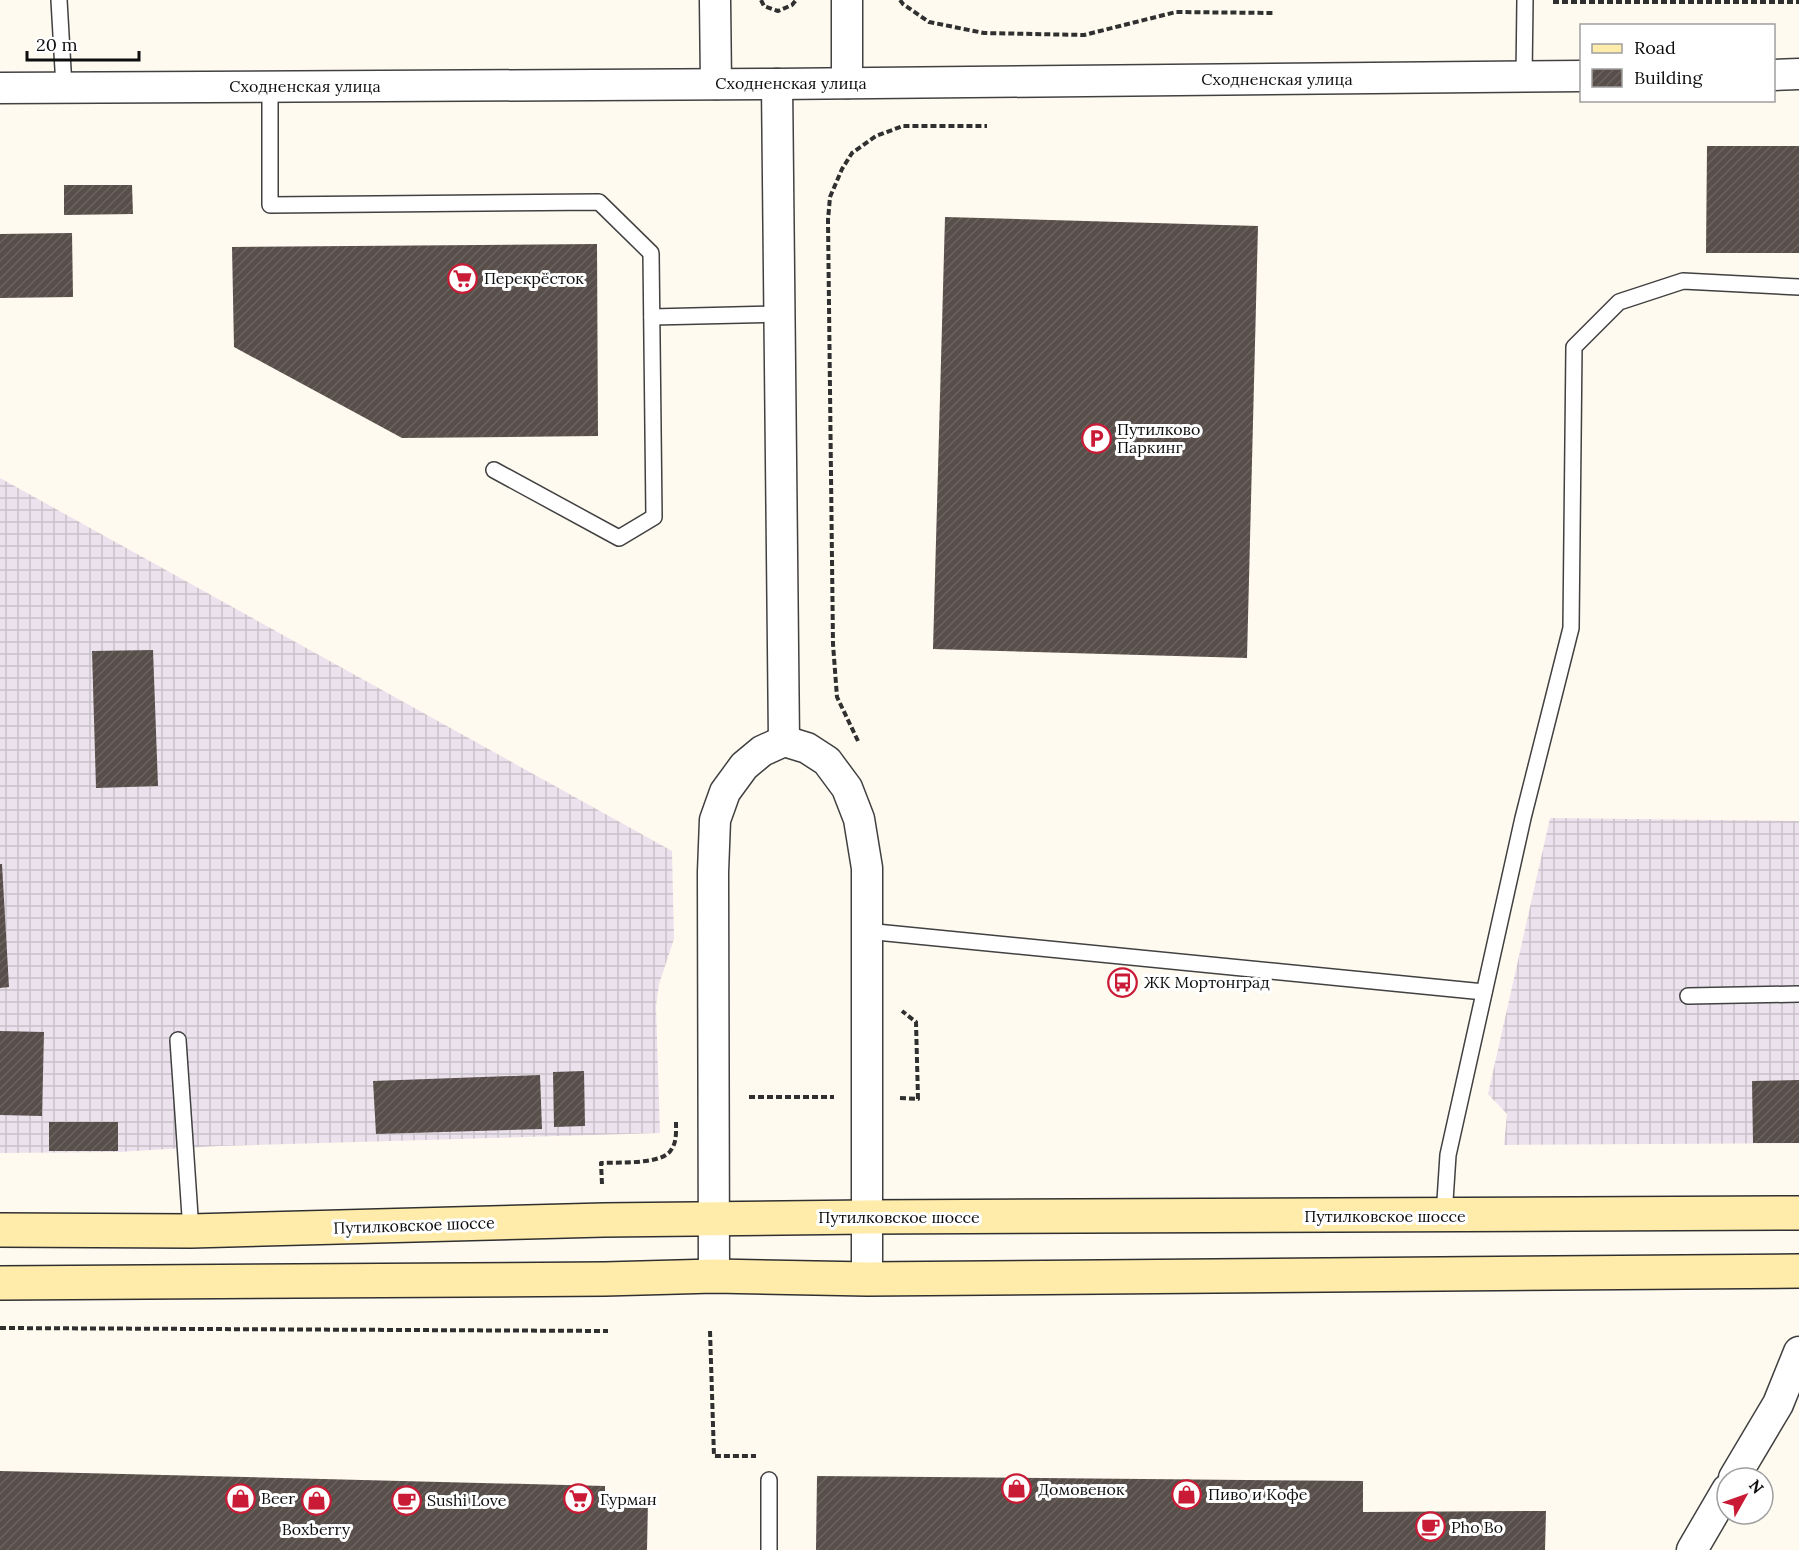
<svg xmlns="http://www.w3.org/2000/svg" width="1799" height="1550" font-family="Lora,serif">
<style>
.industrial{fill:url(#industrial-grid)}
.building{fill:url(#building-hatch)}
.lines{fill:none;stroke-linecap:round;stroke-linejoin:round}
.service-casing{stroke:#414141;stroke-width:18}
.minor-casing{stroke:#414141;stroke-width:33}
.secondary-casing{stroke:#303030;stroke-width:36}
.path{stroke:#303030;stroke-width:4;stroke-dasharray:6 3;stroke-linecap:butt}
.service{stroke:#fff;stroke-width:15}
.minor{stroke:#fff;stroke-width:30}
.secondary{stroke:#ffecaa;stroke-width:33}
.labels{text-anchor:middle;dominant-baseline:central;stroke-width:6;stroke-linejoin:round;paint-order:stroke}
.street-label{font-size:16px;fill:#0e0e0e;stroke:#fff}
.poi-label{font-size:16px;fill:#0e0e0e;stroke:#fff;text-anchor:start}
</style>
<defs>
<pattern id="industrial-grid" width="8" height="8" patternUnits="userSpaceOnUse" patternTransform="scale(1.5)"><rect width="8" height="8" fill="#ebe2ed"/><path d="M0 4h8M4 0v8" fill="none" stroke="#c8c1ca"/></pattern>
<pattern id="building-hatch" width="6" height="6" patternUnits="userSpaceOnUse" patternTransform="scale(1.5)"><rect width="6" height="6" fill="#584e4a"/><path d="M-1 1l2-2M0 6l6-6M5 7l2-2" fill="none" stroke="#6b6360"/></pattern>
</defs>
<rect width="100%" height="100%" fill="#fffaef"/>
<g class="industrial">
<path d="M 0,478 L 672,851 L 674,939 L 659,984 L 656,1006 L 660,1133 L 218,1146 L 118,1152 L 0,1153 Z"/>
<path d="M 1550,818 L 1799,821 L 1799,1143 L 1504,1145 L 1507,1114 L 1488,1094 Z"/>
</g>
<g class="building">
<path d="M 1707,146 L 1799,146 L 1799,253 L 1706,253 Z"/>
<path d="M 64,185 L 132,185 L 133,214 L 64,215 Z"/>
<path d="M 945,217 L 1258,226 L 1247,658 L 933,649 Z"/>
<path d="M 72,233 L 73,297 L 0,298 L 0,234 Z"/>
<path d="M 597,244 L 598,436 L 402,438 L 234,347 L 232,247 Z"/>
<path d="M 153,650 L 158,786 L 96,788 L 92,651 Z"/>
<path d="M 0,864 L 2,864 L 9,987 L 0,988 Z"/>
<path d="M 0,1031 L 44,1032 L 42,1116 L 0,1115 Z"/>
<path d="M 584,1071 L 585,1126 L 554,1127 L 553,1072 Z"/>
<path d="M 540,1075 L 542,1129 L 376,1134 L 373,1081 Z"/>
<path d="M 1799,1080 L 1799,1143 L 1753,1143 L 1752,1081 Z"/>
<rect x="49" y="1122" width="69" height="29"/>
<path d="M 0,1471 L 605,1486 L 605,1500 L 648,1501 L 647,1550 L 0,1550 Z"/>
<path d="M 817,1476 L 1363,1481 L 1363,1512 L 1546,1511 L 1545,1550 L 816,1550 Z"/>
</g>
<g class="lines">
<defs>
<g id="service">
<path d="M 59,0 L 64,87"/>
<path d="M 1524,77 L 1525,0"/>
<path d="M 270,87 L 270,205 L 599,202 L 651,253 L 654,517 L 619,538 L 494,470"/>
<path d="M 652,317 L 780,314"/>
<path d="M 866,931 L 1484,992"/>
<path d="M 1688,996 L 1799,994"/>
<path d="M 178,1040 L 191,1231"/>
<path d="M 1444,1216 L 1448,1155 L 1523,818 L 1571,628 L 1574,347 L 1619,302 L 1683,281 L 1799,287"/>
<path d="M 769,1550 L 769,1480"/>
</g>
<g id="minor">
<path d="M 715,0 L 716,84"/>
<path d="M 847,0 L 847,83"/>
<path d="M 1774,75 L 1799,74"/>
<path d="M 777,84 L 784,741"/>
<path d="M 0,88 L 777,84 L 1582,76"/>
<path d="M 714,1276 L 713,872 L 715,820 L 725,792 L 744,766 L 762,751 L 784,741 L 807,748 L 827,761 L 847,788 L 859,819 L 867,868 L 867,1279"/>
<path d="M 1734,1478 L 1778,1404 L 1799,1352"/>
<path d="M 1692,1550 L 1727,1490"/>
</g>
<g id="secondary">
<path d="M 0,1230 L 191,1231 L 604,1220 L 866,1217 L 1799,1213"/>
<path d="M 0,1283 L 605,1279 L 714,1276 L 867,1279 L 1799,1271"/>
</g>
</defs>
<use href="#service" class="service-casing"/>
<use href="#minor" class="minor-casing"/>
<use href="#secondary" class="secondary-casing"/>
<g class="path">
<path d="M 761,0 L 764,6 L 778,11 L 792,5 L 796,0"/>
<path d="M 900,0 L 903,4 L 929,22 L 984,33 L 1084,35 L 1176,12 L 1273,13"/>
<path d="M 1553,2 L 1799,2"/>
<path d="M 858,741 L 837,697 L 833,644 L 828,220 L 830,197 L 842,169 L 852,153 L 876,136 L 903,126 L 987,126"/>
<path d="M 749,1097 L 834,1097"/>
<path d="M 900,1098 L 918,1099 L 916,1022 L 902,1011"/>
<path d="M 602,1184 L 601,1163 C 618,1162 662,1165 671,1150 C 677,1142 676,1131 676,1122"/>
<path d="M 0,1328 L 608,1331"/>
<path d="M 710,1331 L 714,1456 L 756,1456"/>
</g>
<use href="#service" class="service"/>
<use href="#minor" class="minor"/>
<use href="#secondary" class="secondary"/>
</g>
<defs>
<symbol id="supermarket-ring" viewBox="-11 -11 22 22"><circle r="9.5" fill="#fff" stroke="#ca1b36" stroke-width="1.5"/><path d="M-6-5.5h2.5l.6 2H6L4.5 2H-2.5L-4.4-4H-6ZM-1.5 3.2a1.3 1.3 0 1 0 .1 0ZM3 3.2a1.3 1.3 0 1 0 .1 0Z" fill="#ca1b36"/></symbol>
<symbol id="parking-ring" viewBox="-11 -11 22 22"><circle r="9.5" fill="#fff" stroke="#ca1b36" stroke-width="1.5"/><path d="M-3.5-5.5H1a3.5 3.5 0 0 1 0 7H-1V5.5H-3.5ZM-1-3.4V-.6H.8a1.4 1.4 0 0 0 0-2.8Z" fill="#ca1b36"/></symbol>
<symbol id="bus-ring" viewBox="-11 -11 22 22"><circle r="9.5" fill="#fff" stroke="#ca1b36" stroke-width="1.5"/><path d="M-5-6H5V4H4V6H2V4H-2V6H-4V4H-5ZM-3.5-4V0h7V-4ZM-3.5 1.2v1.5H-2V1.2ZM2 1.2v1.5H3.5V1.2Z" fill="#ca1b36"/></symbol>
<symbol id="shop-ring" viewBox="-11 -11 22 22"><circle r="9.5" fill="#fff" stroke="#ca1b36" stroke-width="1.5"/><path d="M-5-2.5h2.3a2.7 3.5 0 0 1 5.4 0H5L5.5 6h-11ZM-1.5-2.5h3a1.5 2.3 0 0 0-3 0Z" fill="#ca1b36"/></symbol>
<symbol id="cafe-ring" viewBox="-11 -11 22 22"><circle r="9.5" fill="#fff" stroke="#ca1b36" stroke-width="1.5"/><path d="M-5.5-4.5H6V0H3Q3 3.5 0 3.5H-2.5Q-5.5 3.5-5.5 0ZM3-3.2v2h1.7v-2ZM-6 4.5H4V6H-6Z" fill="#ca1b36"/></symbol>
</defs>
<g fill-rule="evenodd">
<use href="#supermarket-ring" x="446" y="262" width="33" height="33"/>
<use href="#parking-ring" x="1080" y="422" width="33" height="33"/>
<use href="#bus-ring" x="1106" y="966" width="33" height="33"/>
<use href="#shop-ring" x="1000" y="1472" width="33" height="33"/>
<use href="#shop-ring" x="1170" y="1478" width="33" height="33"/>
<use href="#shop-ring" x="224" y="1482" width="33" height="33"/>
<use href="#supermarket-ring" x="562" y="1482" width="33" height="33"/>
<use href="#cafe-ring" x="390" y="1484" width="33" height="33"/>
<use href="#shop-ring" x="300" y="1484" width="33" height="33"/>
<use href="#cafe-ring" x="1414" y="1510" width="33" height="33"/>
</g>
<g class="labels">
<g class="street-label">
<text x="1277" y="79">Сходненская улица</text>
<text x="791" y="83">Сходненская улица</text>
<text x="305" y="86">Сходненская улица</text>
<text x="1385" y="1216">Путилковское шоссе</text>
<text x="899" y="1217">Путилковское шоссе</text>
<text transform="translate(414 1225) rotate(-2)">Путилковское шоссе</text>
</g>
<g class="poi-label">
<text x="484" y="278">Перекрёсток</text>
<text x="1117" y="429">Путилково<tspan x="1117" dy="18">Паркинг</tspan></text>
<text x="1144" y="982">ЖК Мортонград</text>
<text x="1038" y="1489">Домовенок</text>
<text x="1208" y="1494">Пиво и Кофе</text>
<text x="261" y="1498">Beer</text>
<text x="600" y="1499">Гурман</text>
<text x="427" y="1500">Sushi Love</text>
<text x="1451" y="1527">Pho Bo</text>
<text x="316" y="1529" text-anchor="middle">Boxberry</text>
</g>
</g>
<rect x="1580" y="24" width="195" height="78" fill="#ffffff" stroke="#9f9f9f" stroke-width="1.5"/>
<rect x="1592" y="44" width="30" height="9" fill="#ffecaa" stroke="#9f9f9f" stroke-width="1.5"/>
<text x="1634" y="54" font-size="18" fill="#0e0e0e">Road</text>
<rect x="1592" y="69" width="30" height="18" fill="url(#building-hatch)" stroke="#9f9f9f" stroke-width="1.5"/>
<text x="1634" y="84" font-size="18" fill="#0e0e0e">Building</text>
<g transform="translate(1745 1496) rotate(50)"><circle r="28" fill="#ffffff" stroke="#9f9f9f" stroke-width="1.5"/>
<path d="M0-4.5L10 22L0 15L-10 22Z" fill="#ca1b36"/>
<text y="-9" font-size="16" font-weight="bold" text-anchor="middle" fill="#0e0e0e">N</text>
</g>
<path d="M27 51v9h112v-9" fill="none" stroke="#0e0e0e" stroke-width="3"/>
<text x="36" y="51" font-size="18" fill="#0e0e0e" stroke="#ffffff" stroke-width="4.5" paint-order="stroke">20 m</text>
</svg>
